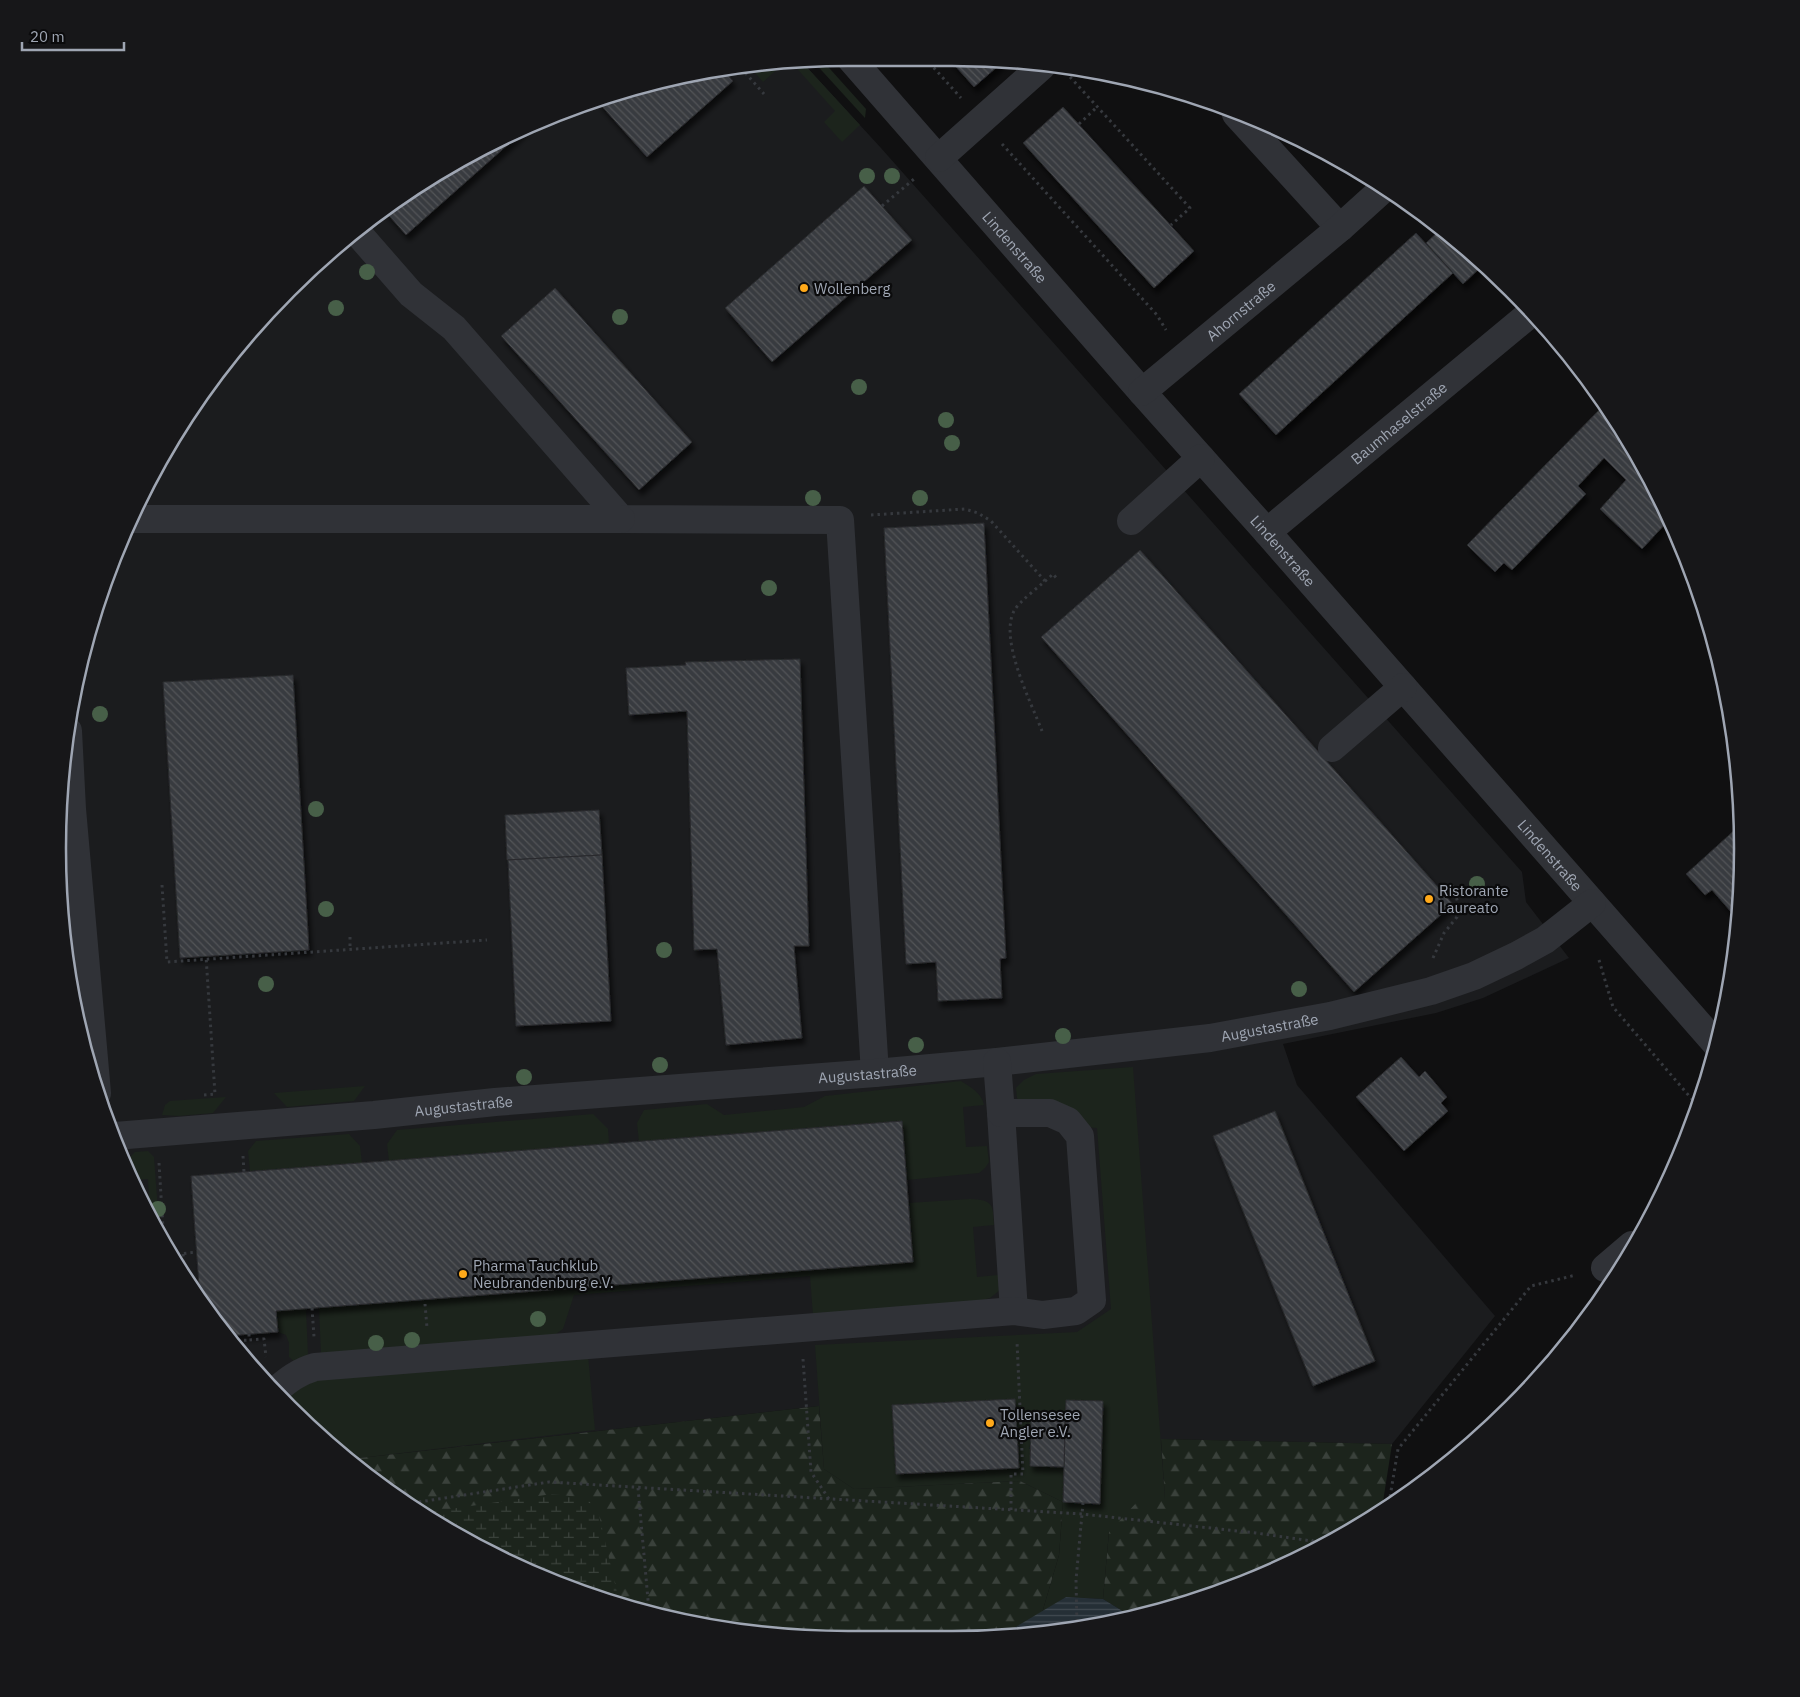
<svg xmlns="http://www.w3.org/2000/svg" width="1800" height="1697" font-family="'IBM Plex Sans',sans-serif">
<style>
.built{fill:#1b1c1e}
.grass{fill:#1c241c}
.forest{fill:url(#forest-firs)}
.wetland{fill:url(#wetland-marsh)}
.water{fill:url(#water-rules)}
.building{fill:url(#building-back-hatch);stroke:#292a2d;filter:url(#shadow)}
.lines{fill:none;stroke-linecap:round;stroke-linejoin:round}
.path{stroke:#36393e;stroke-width:3;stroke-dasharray:2.5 4;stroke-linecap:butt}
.minor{stroke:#303237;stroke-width:28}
.tree{fill:#475f48}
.poi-dot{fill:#ffa91a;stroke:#0b0b0c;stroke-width:2}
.labels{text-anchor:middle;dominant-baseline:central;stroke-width:4.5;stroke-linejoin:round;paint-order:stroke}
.street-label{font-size:15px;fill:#9fa6b3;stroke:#0b0b0c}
.poi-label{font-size:15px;fill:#9fa6b3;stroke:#0b0b0c;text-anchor:start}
.rim{fill:none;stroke:#9fa6b3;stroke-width:2.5}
</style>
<defs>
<pattern id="forest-firs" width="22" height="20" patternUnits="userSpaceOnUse" patternTransform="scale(1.25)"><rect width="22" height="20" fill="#1c241c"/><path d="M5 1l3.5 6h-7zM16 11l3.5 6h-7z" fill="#3a413b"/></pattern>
<pattern id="wetland-marsh" width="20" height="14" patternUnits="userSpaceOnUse" patternTransform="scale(1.25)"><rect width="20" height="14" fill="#1c241c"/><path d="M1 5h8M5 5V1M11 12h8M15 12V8" fill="none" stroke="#3a413b"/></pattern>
<pattern id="water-rules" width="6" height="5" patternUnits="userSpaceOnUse" patternTransform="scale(1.25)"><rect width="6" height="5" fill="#252f36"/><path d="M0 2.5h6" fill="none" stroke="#414a51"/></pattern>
<pattern id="building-back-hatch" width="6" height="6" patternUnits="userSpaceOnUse" patternTransform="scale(1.25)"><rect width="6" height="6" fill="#393b3f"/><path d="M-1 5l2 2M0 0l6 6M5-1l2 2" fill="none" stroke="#525458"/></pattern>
<filter id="shadow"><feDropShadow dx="3" dy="5.5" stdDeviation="2.5" flood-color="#0009"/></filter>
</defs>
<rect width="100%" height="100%" fill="#101011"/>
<path class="built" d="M 802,62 L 881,148 L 1522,872 L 1526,902 L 1569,958 L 1483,998 L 1436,1013 L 1283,1044 L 1297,1085 L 1495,1316 L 1392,1444 L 1161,1439 L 1165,1499 L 1063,1502 L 1020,1481 L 854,1489 L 824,1469 L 819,1406 L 351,1459 L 289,1408 L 221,1330 L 164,1244 L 100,1103 L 64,951 L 58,848 L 64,746 L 99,595 L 163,453 L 254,327 L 367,221 L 453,163 L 546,118 L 694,73 Z"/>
<g class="grass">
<path d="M 822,60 L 866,109 L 865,118 L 813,61 Z"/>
<path d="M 802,62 L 860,125 L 842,142 L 824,122 L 835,111 L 792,63 Z"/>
<path d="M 783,64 L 763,82 L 750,67 Z"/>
<path d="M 1133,1067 L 1165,1499 L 1109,1532 L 1103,1599 L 1066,1597 L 1042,1613 L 1059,1555 L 1063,1502 L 1020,1481 L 854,1489 L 824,1469 L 815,1345 L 1077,1332 L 1111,1309 L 1097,1128 L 1084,1127 L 1023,1104 L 1017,1098 L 1016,1088 L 1024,1080 L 1036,1074 Z"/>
<path d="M 961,1081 C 970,1087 982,1093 984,1105 L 963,1107 L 966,1147 L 987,1146 L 989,1162 L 985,1168 L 979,1173 L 907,1180 L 902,1122 L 639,1142 L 637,1123 L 644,1110 L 707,1104 L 724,1115 L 804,1107 L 825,1096 Z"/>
<path d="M 365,1086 L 354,1101 L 287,1107 L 274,1093 Z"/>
<path d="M 226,1097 L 213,1113 L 178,1116 L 162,1115 L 165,1105 L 170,1101 Z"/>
<path d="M 593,1114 L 608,1129 L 609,1144 L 389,1161 L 387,1144 L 397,1130 Z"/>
<path d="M 349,1134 L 360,1146 L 362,1163 L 250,1171 L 248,1151 L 256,1141 Z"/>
<path d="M 148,1151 L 154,1157 L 160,1237 L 150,1215 L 148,1179 L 135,1180 L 126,1161 L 135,1152 Z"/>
<path d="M 970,1199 C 993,1200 993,1204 994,1225 L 973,1227 L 977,1277 L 998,1275 L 1000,1290 L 990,1298 L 979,1301 L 813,1316 L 810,1276 L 574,1295 L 563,1329 L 553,1336 L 321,1354 L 319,1308 L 913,1262 L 908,1203 Z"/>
<path d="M 306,1309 L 308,1355 L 295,1362 L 289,1357 L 289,1343 L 286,1335 L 278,1332 L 276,1311 Z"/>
<path d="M 588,1355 L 595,1430 L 351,1459 L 289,1408 L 281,1399 L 308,1380 Z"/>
</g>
<g class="forest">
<path d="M 819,1406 L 824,1469 L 854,1489 L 1020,1481 L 1063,1502 L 1059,1555 L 1042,1613 L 1014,1628 L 989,1635 L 848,1639 L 694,1624 L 546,1579 L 409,1506 L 351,1459 Z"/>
<path d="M 1161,1439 L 1392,1444 L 1382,1508 L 1347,1534 L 1205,1598 L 1129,1615 L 1103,1599 L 1109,1532 L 1138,1501 L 1165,1499 Z"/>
</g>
<path class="wetland" d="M 552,1494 L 587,1498 L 599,1515 L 619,1601 L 546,1579 L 423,1513 Z"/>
<path class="water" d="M 1066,1597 L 1103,1599 L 1129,1615 L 1054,1633 L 989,1635 L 1014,1628 Z"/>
<g class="building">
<path d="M 949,59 L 1004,59 L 1005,60 L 974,87 Z"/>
<path d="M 723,70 L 733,81 L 647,157 L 598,102 L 694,73 Z"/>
<path d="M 1063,107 L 1194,251 L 1154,288 L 1023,143 Z"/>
<path d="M 529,126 L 406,235 L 384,210 L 453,163 Z"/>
<path d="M 864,186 L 912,240 L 772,362 L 725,308 Z"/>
<path d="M 1441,229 L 1482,266 L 1463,284 L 1426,243 Z"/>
<path d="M 1416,233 L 1453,273 L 1276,435 L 1239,394 Z"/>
<path d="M 555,288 L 692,442 L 639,490 L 501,336 Z"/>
<path d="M 1603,406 L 1625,437 L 1619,443 L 1641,464 L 1668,521 L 1642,549 L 1600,509 L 1626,480 L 1604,458 L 1578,486 L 1586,494 L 1512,570 L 1504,563 L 1495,572 L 1467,545 Z"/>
<path d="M 984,523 L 1006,958 L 1000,959 L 1002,998 L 938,1001 L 936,962 L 906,964 L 884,528 Z"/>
<path d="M 1140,550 L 1453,904 L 1354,992 L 1041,637 Z"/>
<path d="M 800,659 L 809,946 L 794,946 L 802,1038 L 726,1045 L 717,949 L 694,950 L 687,711 L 629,715 L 626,668 L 686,665 L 685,662 Z"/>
<path d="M 293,675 L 309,950 L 180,958 L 163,682 Z"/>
<path d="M 599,810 L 602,855 L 507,860 L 505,815 Z"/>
<path d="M 1738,827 L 1741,901 L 1738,920 L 1712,890 L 1705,895 L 1686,874 Z"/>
<path d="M 602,855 L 611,1021 L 516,1026 L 508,860 Z"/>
<path d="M 1401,1057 L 1419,1077 L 1425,1071 L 1447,1097 L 1441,1103 L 1448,1111 L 1404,1151 L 1356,1097 Z"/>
<path d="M 1275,1111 L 1375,1361 L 1313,1386 L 1213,1136 Z"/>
<path d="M 902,1121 L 913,1262 L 276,1311 L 278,1332 L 226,1336 L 200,1299 L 191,1176 Z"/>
<path d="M 1015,1399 L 1019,1468 L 896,1474 L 892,1405 Z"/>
<path d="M 1066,1400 L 1103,1401 L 1100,1504 L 1063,1502 Z"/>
<path d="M 1031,1420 L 1065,1421 L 1064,1467 L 1030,1466 Z"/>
</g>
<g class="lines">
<g class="path">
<path d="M 925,58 L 961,98"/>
<path d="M 741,68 L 764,94"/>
<path d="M 1070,77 L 1190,208 L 1171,225"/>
<path d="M 1079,124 L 1097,107"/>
<path d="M 1002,144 L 1157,315 L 1166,330"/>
<path d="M 882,206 L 914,179"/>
<path d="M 871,515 L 965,509 L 978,513 L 991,521 L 1045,581"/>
<path d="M 1042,731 C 1031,702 999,640 1014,611 C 1019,601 1044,583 1053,574 L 1058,580"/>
<path d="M 162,885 L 167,962 L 487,940"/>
<path d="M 350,937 L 350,949"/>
<path d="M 1433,958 L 1444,933 L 1457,917 L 1459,906 L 1452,884"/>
<path d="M 1599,960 L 1613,1007 L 1696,1104"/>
<path d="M 204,1095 L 215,1094 L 206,956"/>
<path d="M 243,1156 L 244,1172"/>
<path d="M 159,1163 L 164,1245"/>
<path d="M 183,1254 L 185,1276"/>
<path d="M 171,1255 L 196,1252"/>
<path d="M 425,1304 L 427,1328"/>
<path d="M 312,1308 L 314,1337"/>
<path d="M 249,1334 L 249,1340 L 264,1339 L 266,1357"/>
<path d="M 231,1341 L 249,1340"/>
<path d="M 803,1359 L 811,1472 L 829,1499"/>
<path d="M 638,1488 L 649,1611"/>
<path d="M 1389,1503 L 1398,1449 L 1531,1286 L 1576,1275"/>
<path d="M 406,1504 L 549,1482 L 1082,1514 L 1256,1533 L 1326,1543"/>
<path d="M 1011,1510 L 1011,1474 L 1023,1474 L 1017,1342"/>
<path d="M 1077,1628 L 1076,1580 L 1083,1503"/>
</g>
<g class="minor">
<path id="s1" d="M 850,58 L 1142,392 L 1267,532 L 1717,1045"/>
<path d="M 1236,114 L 1340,228"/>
<path d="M 939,158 L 1042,66"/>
<path d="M 356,231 L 411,294 L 454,328 L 621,519 L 840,520 L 875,1073"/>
<path id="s2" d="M 1142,392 L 1340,228 L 1382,190"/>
<path d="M 134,519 L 621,519"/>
<path d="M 1131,521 L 1201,458"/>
<path id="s3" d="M 1267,532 L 1531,313"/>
<path d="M 68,731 L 72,809 L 97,1093"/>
<path d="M 1332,748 L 1403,687"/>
<path d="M 1001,1113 L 1014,1311"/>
<path id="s4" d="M 115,1136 L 374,1115 L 495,1102 L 875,1073 L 997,1062 L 1210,1038 L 1330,1016 L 1431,991 L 1474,976 L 1516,956 L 1545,940 L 1592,903"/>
<path d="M 1605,1268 L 1632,1245"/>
<path d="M 275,1391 C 288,1380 298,1372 315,1367 L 1014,1311 L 1043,1315 L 1076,1311 L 1092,1300 L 1080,1136 L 1068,1121 L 1050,1113 L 1001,1113 L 997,1062"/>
</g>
</g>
<g class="tree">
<circle cx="867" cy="176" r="8"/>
<circle cx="892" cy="176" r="8"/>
<circle cx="367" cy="272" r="8"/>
<circle cx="336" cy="308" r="8"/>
<circle cx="620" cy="317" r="8"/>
<circle cx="859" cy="387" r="8"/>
<circle cx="946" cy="420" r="8"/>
<circle cx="952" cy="443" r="8"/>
<circle cx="813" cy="498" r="8"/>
<circle cx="920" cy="498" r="8"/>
<circle cx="769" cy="588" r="8"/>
<circle cx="100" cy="714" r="8"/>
<circle cx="316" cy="809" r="8"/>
<circle cx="1477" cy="884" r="8"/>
<circle cx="326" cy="909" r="8"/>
<circle cx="664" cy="950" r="8"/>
<circle cx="266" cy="984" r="8"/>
<circle cx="1299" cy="989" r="8"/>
<circle cx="1063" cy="1036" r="8"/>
<circle cx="916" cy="1045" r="8"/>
<circle cx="660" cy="1065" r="8"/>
<circle cx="524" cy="1077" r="8"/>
<circle cx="158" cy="1209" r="8"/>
<circle cx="538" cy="1319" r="8"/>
<circle cx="412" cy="1340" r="8"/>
<circle cx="376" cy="1343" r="8"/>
</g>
<g class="poi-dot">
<circle cx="804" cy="288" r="5"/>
<circle cx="1429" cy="899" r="5"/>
<circle cx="463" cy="1274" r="5"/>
<circle cx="990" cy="1423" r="5"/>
</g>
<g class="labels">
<g class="street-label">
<text stroke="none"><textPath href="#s1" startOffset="251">Lindenstraße</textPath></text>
<text stroke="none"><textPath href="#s2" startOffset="128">Ahornstraße</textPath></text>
<text stroke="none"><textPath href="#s3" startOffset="171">Baumhaselstraße</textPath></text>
<text stroke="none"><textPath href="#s1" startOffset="656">Lindenstraße</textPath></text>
<text stroke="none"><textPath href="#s1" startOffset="1061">Lindenstraße</textPath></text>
<text stroke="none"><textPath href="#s4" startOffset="1160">Augustastraße</textPath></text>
<text stroke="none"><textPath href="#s4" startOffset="755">Augustastraße</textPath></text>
<text stroke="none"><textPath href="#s4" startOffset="350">Augustastraße</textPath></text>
</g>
<g class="poi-label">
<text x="814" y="288">Wollenberg</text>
<text x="1439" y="890">Ristorante<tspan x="1439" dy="17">Laureato</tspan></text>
<text x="473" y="1265">Pharma Tauchklub<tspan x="473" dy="17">Neubrandenburg e.V.</tspan></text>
<text x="1000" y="1414">Tollensesee<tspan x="1000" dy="17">Angler e.V.</tspan></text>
</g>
</g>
<path d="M0 0H1800V1697H0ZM848 66H952A782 782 0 0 1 1734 848V849A782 782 0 0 1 952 1631H848A782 782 0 0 1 66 849V848A782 782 0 0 1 848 66Z" fill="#171719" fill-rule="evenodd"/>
<path class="rim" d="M848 66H952A782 782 0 0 1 1734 848V849A782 782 0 0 1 952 1631H848A782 782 0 0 1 66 849V848A782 782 0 0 1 848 66Z"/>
<path d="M22 42v8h102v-8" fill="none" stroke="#9fa6b3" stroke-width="2.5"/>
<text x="30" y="42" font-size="15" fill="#9fa6b3" stroke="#0b0b0c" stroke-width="4" paint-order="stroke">20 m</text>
</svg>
